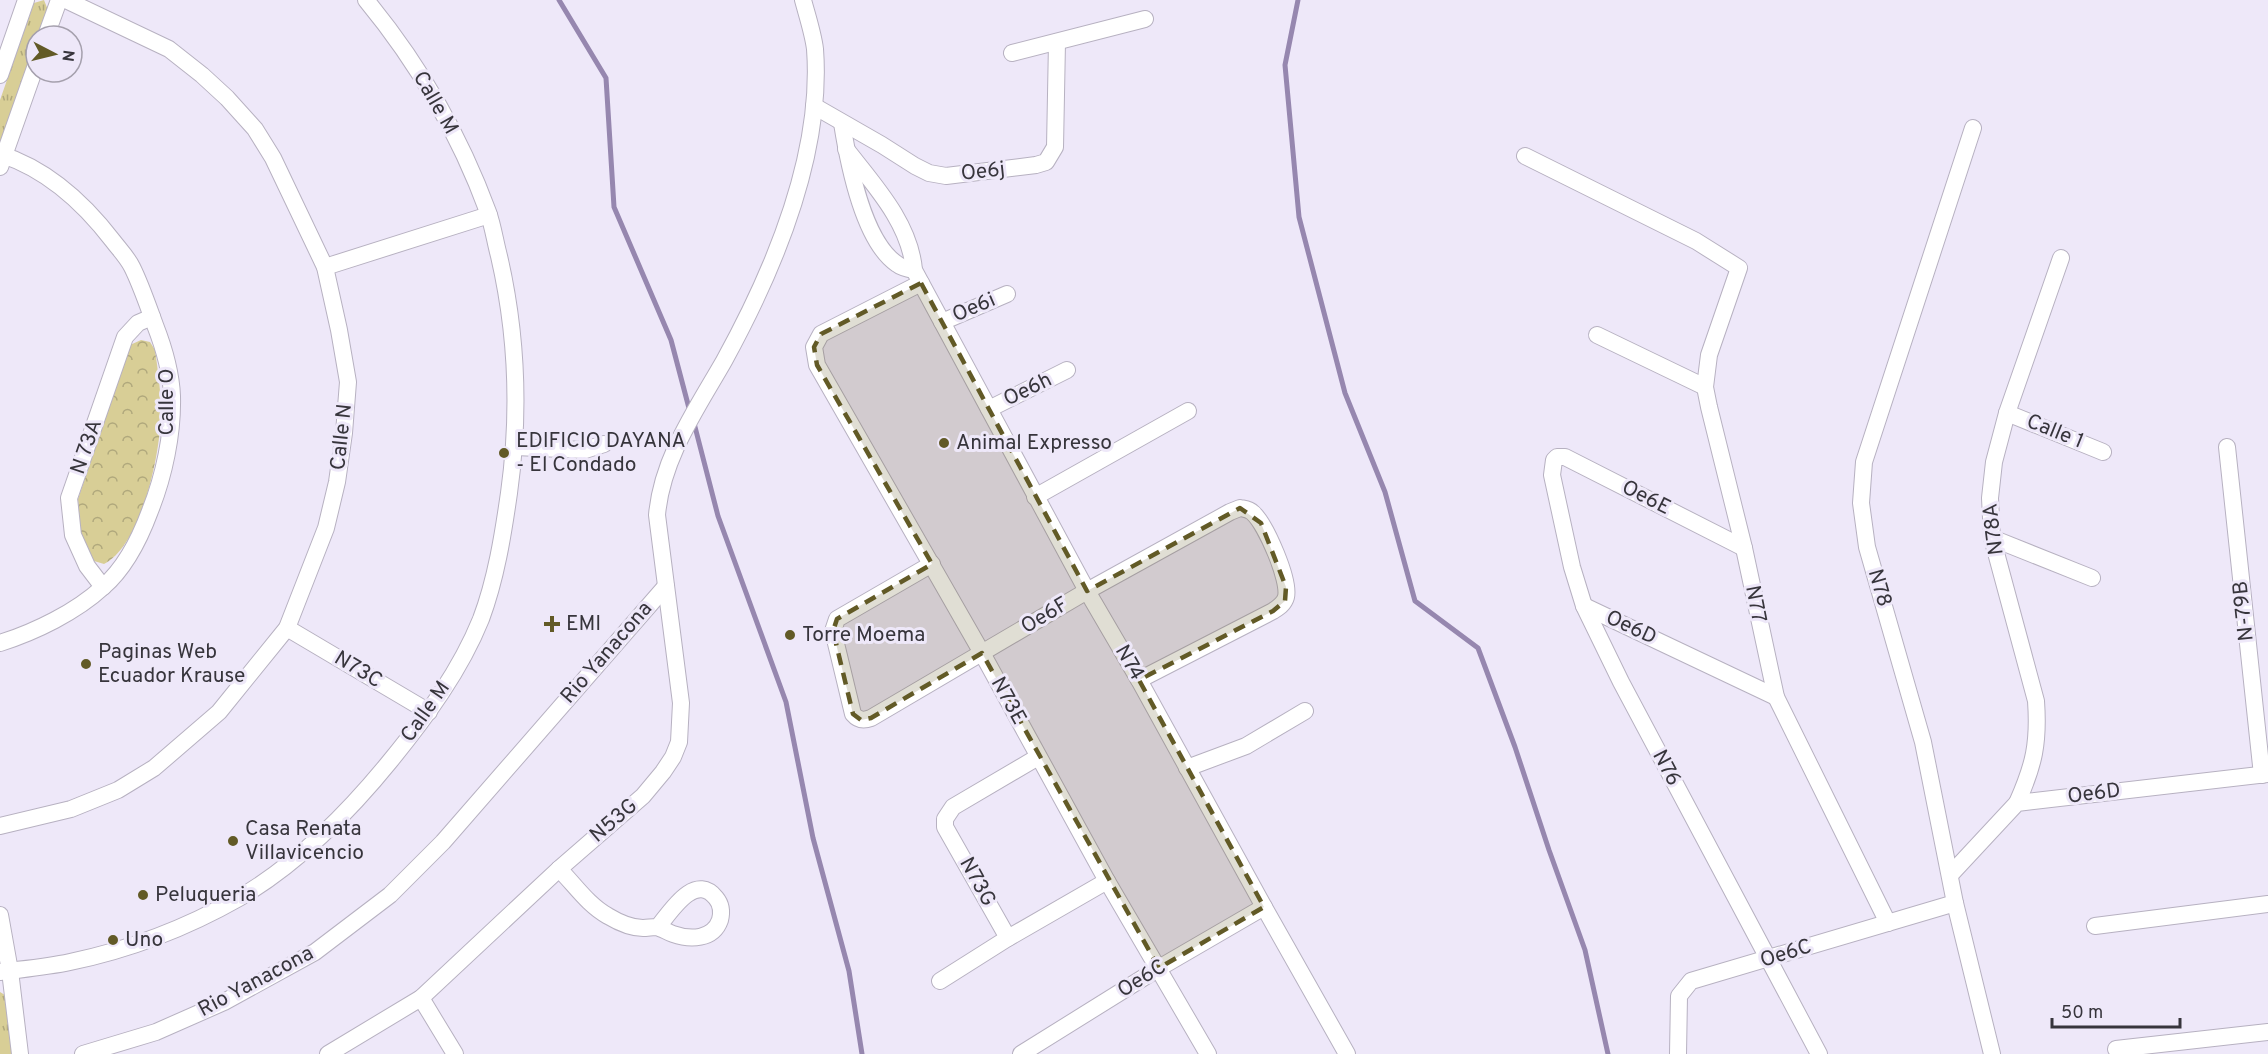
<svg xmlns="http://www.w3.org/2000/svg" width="2268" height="1054" font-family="Overpass,sans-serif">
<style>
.grass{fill:url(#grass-tufts)}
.park{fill:url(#park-crowns)}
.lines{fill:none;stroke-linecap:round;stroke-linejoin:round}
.stream{stroke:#9687af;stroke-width:5}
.minor-casing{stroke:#b7b1c1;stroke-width:18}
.minor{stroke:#fff;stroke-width:16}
.marked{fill:#625a26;fill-opacity:0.2;stroke:#625a26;stroke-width:4.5;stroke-dasharray:12 8;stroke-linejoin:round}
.poi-dot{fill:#625a26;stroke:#eee8f9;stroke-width:2}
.labels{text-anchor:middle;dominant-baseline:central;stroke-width:6;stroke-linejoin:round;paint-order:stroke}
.street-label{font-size:21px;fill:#37353c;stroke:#eee8f9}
.poi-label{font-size:21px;fill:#37353c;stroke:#eee8f9;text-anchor:start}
</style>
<defs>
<pattern id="grass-tufts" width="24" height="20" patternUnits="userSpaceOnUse" patternTransform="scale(1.5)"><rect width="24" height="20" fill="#d8ce96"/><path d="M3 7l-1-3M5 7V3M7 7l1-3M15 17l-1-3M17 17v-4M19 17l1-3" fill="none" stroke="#b0a87c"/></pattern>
<pattern id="park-crowns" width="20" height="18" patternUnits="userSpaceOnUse" patternTransform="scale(1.5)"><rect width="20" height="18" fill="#d8ce96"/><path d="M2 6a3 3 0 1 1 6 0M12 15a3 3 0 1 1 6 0" fill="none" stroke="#b0a87c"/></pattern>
</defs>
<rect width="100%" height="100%" fill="#eee8f9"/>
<g class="grass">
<path d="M 44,0 L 48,10 L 39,36 L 36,36 L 36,44 L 0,142 L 0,100 L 34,3 Z"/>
<path d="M 0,992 L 8,997 L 14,1054 L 0,1054 Z"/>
</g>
<path class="park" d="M 141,340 L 150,342 L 155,350 C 158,371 161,393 161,414 C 160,454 142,544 104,564 L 94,561 L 81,534 L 78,499 L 130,345 Z"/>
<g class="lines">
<g class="stream">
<path d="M 559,0 L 606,78 L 614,207 L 671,340 L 690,412"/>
<path d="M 1298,0 L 1285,65 L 1299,217 L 1345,393 L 1385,492 L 1415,601 L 1478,648 L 1515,747 L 1549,850 L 1585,950 L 1608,1054"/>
<path d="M 694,423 L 718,516 L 786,702 L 813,838 L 849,971 L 862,1054"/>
</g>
<defs>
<g id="minor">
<path d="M 46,36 L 59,0"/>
<path d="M 1012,53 L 1145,19"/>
<path d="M 0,75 L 26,0"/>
<path d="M 814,106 L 882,145 L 915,166 L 929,173 L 946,176 L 1036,165 L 1046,162 L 1055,147 L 1057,42"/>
<path d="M 842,123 C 848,161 863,241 897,264 C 902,268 908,269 914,270"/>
<path d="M 1973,128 L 1864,462 L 1861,503 L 1867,547 L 1923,742 L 1955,903 L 1992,1054"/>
<path d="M 846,149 C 874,185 910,223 914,270 L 1087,591 L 1139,680 L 1264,907 L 1347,1054"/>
<path d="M 0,154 C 47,169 84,203 113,241 C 119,249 127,257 132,267 C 141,285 148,306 155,325 C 164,348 171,371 172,396 C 173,434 164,476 150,511 C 140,538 125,568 103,587 C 76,612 35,632 0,643"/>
<path d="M 1525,156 L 1696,241 L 1739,268 L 1709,355 L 1705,387 L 1709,407 L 1744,548 L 1776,697 L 1888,923"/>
<path d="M 0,167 L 36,65"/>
<path d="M 325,267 L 489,215"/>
<path d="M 921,283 L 821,334 L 814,347 L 817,365 L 982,653 L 1107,881 L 1208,1054"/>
<path d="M 942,322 L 1007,294"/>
<path d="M 1597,335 L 1705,387"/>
<path d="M 989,409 L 1067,370"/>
<path d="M 2007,413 L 2103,452"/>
<path d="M 515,447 L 585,450 L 604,444"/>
<path d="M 2227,447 L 2262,775"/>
<path d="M 1035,497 L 1188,411"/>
<path d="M 1992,538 L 2092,578"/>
<path d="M 1744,548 L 1565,457 L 1557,457 L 1554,460 L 1552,475 L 1572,567 L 1584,606 L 1621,682 L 1819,1054"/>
<path d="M 932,564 L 837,619 L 833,631 L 853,714 C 858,720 863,721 871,718 L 1087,591 L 1230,512 L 1240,508 C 1245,509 1249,509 1253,513 C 1266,525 1290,580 1286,597 C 1284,604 1279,607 1273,611 L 1139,680"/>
<path d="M 103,587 L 87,566 L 73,535 L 69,498 L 125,337 L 138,323 L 152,317"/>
<path d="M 1584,606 L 1776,697"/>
<path d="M 287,628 L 429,712"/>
<path d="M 1187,768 L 1246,746 L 1305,711"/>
<path d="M 2017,803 C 2034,765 2039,743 2036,701 L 1992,538 L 1990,498 L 1994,462 L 2007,413 L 2061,258"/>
<path d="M 0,826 L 71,809 L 118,790 L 154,768 L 219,712 L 287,628 L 326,528 L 337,482 L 344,433 L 348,382 L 339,330 L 325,267 L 273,158 L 255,129 L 227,98 L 202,75 L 169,49 L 66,0"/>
<path d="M 559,869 C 575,885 588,905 608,916 C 618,922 631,928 643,928 C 647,928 652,927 656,927 C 662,928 667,932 673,934 C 690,940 713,940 720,920 C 722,912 721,904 716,898 C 695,872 671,911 658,927"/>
<path d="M 1950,875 L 2017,803 L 2268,774"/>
<path d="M 0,915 L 10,971 L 20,1054"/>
<path d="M 2095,926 L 2268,904"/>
<path d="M 1008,938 L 945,827 L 945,819 L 953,807 L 1038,757"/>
<path d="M 0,972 C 23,969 47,967 70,962 C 128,950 188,927 239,898 C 299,863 348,813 391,760 C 426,717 460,671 481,619 C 496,579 503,535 509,493 C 520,414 517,334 499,256 C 495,241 493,226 488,212 C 460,136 418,63 366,0"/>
<path d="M 940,981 L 1008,938 L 1107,881"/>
<path d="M 421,998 L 455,1054"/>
<path d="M 2116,1049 L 2268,1032"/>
<path d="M 83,1054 L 156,1032 L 224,1002 L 315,952 L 390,895 L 443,842 L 666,586"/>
<path d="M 328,1054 L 421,998 L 559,869 L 643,796 L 663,772 L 673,757 L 679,742 L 681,703 L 657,515 C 662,458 696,410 724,361 C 774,270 823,155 815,49 C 813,33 807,15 803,0"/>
<path d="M 1021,1054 L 1159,968 L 1264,907"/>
<path d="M 1678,1054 L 1679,996 L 1691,981 L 1955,903"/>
</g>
</defs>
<use href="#minor" class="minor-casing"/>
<use href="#minor" class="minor"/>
</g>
<path class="marked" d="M 921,283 L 1087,591 L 1240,508 L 1261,523 L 1286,587 L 1285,601 L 1273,611 L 1139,680 L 1264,907 L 1159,968 L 982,653 L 871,718 L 861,720 L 853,714 L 833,631 L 837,619 L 932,564 L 817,365 L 814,347 L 821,334 Z"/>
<g class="poi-dot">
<circle cx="944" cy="443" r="6"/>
<circle cx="504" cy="453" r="6"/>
<path d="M549 615h6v6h6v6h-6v6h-6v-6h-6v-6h6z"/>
<circle cx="790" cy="635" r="6"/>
<circle cx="86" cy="664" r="6"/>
<circle cx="233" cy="841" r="6"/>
<circle cx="143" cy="895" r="6"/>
<circle cx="113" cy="940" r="6"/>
</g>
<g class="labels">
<g class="street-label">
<text transform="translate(435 103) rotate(60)">Calle M</text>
<text transform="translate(983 172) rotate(-6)">Oe6j</text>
<text transform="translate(974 308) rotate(-23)">Oe6i</text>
<text transform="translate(1028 390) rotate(-26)">Oe6h</text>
<text transform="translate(167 402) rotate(-90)">Calle O</text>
<text transform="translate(2055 432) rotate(22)">Calle 1</text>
<text transform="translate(342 437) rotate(-84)">Calle N</text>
<text transform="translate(87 447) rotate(-71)">N 73A</text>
<text transform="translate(1646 498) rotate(27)">Oe6E</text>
<text transform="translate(1994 529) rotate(-97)">N78A</text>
<text transform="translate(1879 588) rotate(74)">N78</text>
<text transform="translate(1755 604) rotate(79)">N77</text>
<text transform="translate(2244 611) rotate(-96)">N-79B</text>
<text transform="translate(1045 616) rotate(-31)">Oe6F</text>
<text transform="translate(1631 628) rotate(25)">Oe6D</text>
<text transform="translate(607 653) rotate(-49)">Rio Yanacona</text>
<text transform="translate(1129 663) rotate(60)">N74</text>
<text transform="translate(358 670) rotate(31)">N73C</text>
<text transform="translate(1008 701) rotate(61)">N73E</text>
<text transform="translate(426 712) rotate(-55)">Calle M</text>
<text transform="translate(1666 768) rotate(62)">N76</text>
<text transform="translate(2094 794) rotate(-7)">Oe6D</text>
<text transform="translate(614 821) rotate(-41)">N53G</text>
<text transform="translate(977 882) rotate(61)">N73G</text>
<text transform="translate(1786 954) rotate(-17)">Oe6C</text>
<text transform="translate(1142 979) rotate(-32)">Oe6C</text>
<text transform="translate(256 982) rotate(-28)">Rio Yanacona</text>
</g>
<g class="poi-label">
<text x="516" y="441">EDIFICIO DAYANA<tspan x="516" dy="24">- El Condado</tspan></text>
<text x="956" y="443">Animal Expresso</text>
<text x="566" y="624">EMI</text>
<text x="802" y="635">Torre Moema</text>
<text x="98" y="652">Paginas Web<tspan x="98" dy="24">Ecuador Krause</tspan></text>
<text x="245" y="829">Casa Renata<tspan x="245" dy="24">Villavicencio</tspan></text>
<text x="155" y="895">Peluqueria</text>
<text x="125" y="940">Uno</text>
</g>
</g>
<g transform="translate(54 54) rotate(97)"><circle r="28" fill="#eee8f9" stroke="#a5a0ad" stroke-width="1.5"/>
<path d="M0-4.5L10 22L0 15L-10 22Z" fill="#625a26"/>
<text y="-9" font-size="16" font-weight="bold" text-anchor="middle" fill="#37353c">N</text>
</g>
<path d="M2052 1018v9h128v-9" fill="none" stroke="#37353c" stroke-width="3"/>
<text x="2061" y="1018" font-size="18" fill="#37353c" stroke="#eee8f9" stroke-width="4.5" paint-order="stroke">50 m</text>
</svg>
